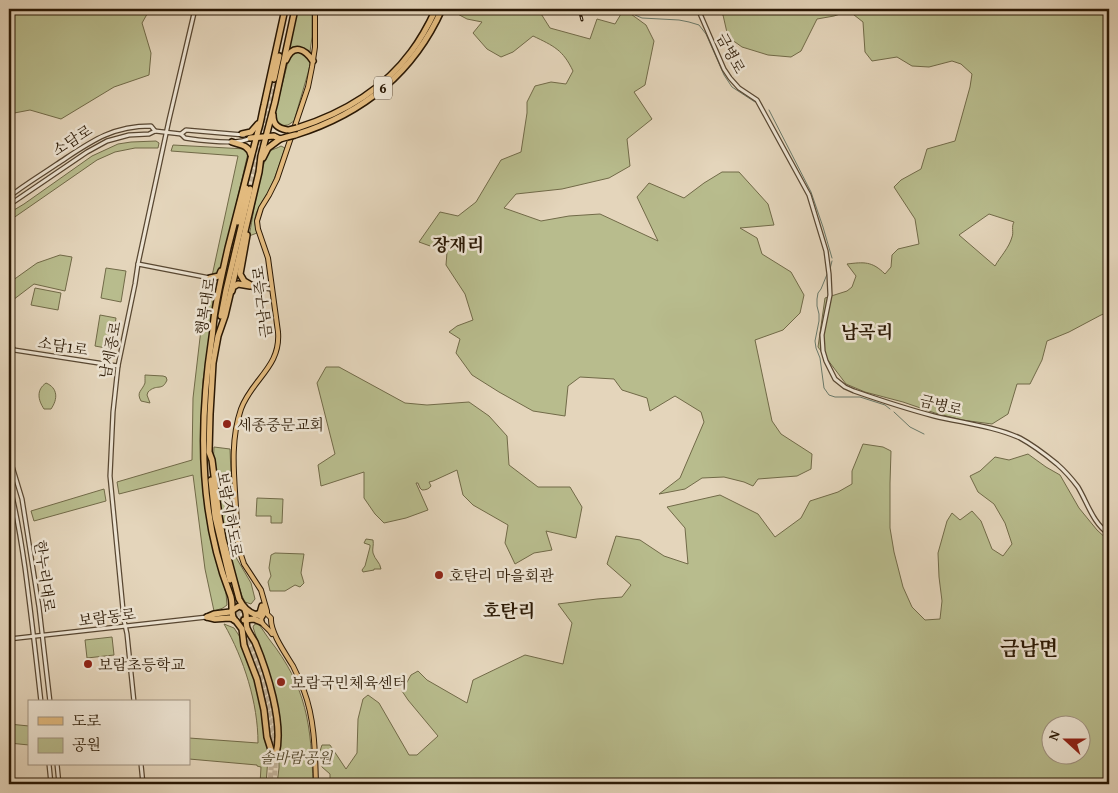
<svg xmlns="http://www.w3.org/2000/svg" width="1118" height="793" font-family="'Gentium Book Plus','Noto Serif KR',serif">
<style>
.green{fill:#b8bc8d;stroke:#716a48;fill-rule:evenodd}
.lines{fill:none;stroke-linecap:round;stroke-linejoin:round}
.stream{stroke:#6a796a;stroke-width:1}
.highway-tunnel{stroke:#bfaf96;stroke-width:5;stroke-dasharray:5 2.5;stroke-linecap:butt}
.minor-casing{stroke:#584732;stroke-width:5.5}
.major-casing{stroke:#2a1804;stroke-width:6}
.highway-casing{stroke:#2a1804;stroke-width:8}
.minor{stroke:#ede4d3;stroke-width:3}
.major{stroke:#e2ba7e;stroke-width:4}
.highway{stroke:#e2ba7e;stroke-width:5}
.rail-casing{stroke:#2a1804;stroke-width:3}
.rail{stroke:#ede4d3;stroke-width:1;stroke-dasharray:4;stroke-linecap:butt}
.highway-bridge-casing{stroke:#2a1804;stroke-width:8;stroke-linecap:butt}
.highway-bridge{stroke:#e2ba7e;stroke-width:5}
.poi-dot{fill:#8f2418;stroke:#ede4d3;stroke-width:2}
.labels{text-anchor:middle;dominant-baseline:central;stroke-width:5;stroke-linejoin:round;paint-order:stroke}
.shield{fill:#ede4d3;stroke:#645542;stroke-width:1}
.shield-label{font-size:14px;font-weight:bold;fill:#2a1804}
.street-label{font-size:15px;fill:#2a1804;stroke:#ede4d3}
.poi-label{font-size:15px;fill:#2a1804;stroke:#ede4d3;text-anchor:start}
.park-label{font-size:15px;font-style:italic;fill:#55492d;stroke:#ede4d3}
.quarter-label{font-size:18px;font-weight:bold;fill:#2a1804;stroke:#ede4d3}
.district-label{font-size:20px;font-weight:bold;fill:#2a1804;stroke:#ede4d3}
</style>
<rect width="100%" height="100%" fill="#e4d5bb"/>
<filter id="stains"><feTurbulence type="fractalNoise" baseFrequency=".004" numOctaves="4"/><feColorMatrix values="0 0 0 0 .2 0 0 0 0 .09 0 0 0 0 .02 0 0 0 .5 -.17"/></filter>
<radialGradient id="worn" r=".72"><stop offset=".6" stop-color="#630" stop-opacity="0"/><stop offset="1" stop-color="#630" stop-opacity=".3"/></radialGradient>
<g class="green">
<path d="M 9,9 L 150,9 L 142,23 L 151,53 L 149,75 L 114,87 L 61,119 L 30,110 L 9,114 Z"/>
<path d="M 297,9 L 312,9 L 312,37 L 310,52 L 290,51 L 288,49 Z"/>
<path d="M 452,9 L 538,9 L 550,28 L 590,39 L 597,19 L 615,24 L 624,9 L 646,25 L 654,41 L 645,85 L 634,92 L 652,119 L 627,139 L 630,166 L 609,178 L 562,189 L 516,194 L 504,208 L 541,221 L 569,216 L 600,214 L 658,241 L 637,197 L 649,183 L 684,198 L 704,183 L 722,172 L 739,172 L 768,204 L 774,225 L 740,228 L 757,238 L 762,254 L 791,272 L 804,295 L 800,313 L 783,330 L 755,340 L 772,421 L 781,434 L 812,454 L 811,469 L 797,476 L 758,479 L 753,486 L 744,482 L 724,477 L 702,478 L 685,489 L 659,494 L 680,478 L 704,422 L 701,412 L 675,396 L 650,411 L 647,398 L 622,390 L 614,379 L 580,377 L 568,386 L 565,416 L 533,411 L 499,392 L 472,375 L 456,353 L 460,339 L 449,332 L 457,326 L 473,320 L 465,294 L 446,265 L 447,252 L 419,242 L 440,212 L 458,216 L 476,202 L 501,160 L 521,152 L 527,113 L 527,102 L 535,86 L 551,82 L 566,84 L 573,71 C 563,50 554,46 533,36 L 513,52 L 501,57 L 487,49 L 473,33 L 482,22 L 467,19 L 452,11 Z"/>
<path d="M 712,9 L 1109,9 L 1109,312 L 1101,315 L 1069,332 L 1047,341 L 1042,360 L 1030,384 L 1017,384 L 1008,414 L 992,424 L 962,420 L 935,413 L 903,402 L 865,392 L 846,384 L 818,347 L 825,298 L 847,291 L 852,287 L 856,276 L 847,264 C 864,262 872,261 885,274 L 891,267 L 892,255 L 898,249 L 919,244 L 915,219 L 894,187 L 901,180 L 921,169 L 927,149 L 955,141 L 970,87 L 972,74 L 961,64 L 952,61 L 929,67 L 912,66 L 897,57 L 872,61 L 865,52 L 863,22 L 849,11 L 834,16 L 817,19 L 801,51 L 791,57 L 768,55 L 742,47 L 728,37 L 723,15 ZM 989,214 L 1014,222 C 1011,227 1014,232 1012,237 C 1009,248 1000,257 995,266 L 959,235 Z"/>
<path d="M 296,52 L 304,53 L 311,60 L 308,73 L 294,121 L 288,125 L 279,126 L 274,118 L 274,116 L 289,58 Z"/>
<path d="M 156,141 L 159,143 L 158,148 L 135,148 L 115,152 L 97,160 L 9,221 L 9,213 L 24,204 L 92,156 L 118,144 L 131,142 Z"/>
<path d="M 173,145 L 246,149 L 248,153 L 220,274 L 212,276 L 238,156 L 171,151 Z"/>
<path d="M 281,146 L 285,148 C 280,162 276,176 270,189 C 265,199 257,207 255,218 C 254,223 256,228 257,233 L 249,236 C 253,218 260,162 270,151 C 273,149 278,148 281,146 Z"/>
<path d="M 60,255 L 72,257 L 65,291 L 34,284 L 9,303 L 9,283 L 37,263 Z"/>
<path d="M 106,268 L 126,271 L 121,302 L 101,298 Z"/>
<path d="M 210,282 L 216,284 L 216,289 L 211,331 L 203,380 L 201,457 L 204,492 L 215,552 L 226,593 L 227,605 L 223,608 L 214,611 L 205,569 L 193,475 L 119,494 L 117,482 L 192,460 L 193,398 L 203,312 Z"/>
<path d="M 35,288 L 61,293 L 58,310 L 31,305 Z"/>
<path d="M 100,315 L 116,318 L 111,349 L 95,346 Z"/>
<path d="M 326,367 L 339,367 L 405,403 L 427,405 L 469,402 L 489,416 L 507,436 L 509,465 L 538,487 L 570,487 L 582,507 L 576,538 L 546,531 L 552,550 L 534,553 L 515,564 L 505,543 L 508,525 L 473,505 L 463,495 L 457,470 L 433,481 L 429,482 L 431,486 C 429,489 426,490 422,490 L 420,488 L 418,483 L 416,483 L 428,510 L 406,518 L 384,523 L 375,514 L 364,498 L 364,472 L 321,486 L 318,465 L 335,454 L 317,383 Z"/>
<path d="M 145,375 L 163,376 L 166,377 L 167,380 C 162,392 157,383 148,392 L 147,395 L 150,403 L 141,401 C 136,392 142,391 145,383 C 145,380 145,377 145,375 Z"/>
<path d="M 46,383 C 58,388 58,399 51,409 L 44,409 C 38,400 36,390 46,383 Z"/>
<path d="M 863,444 L 883,447 L 891,451 L 890,483 L 890,528 L 894,552 L 903,587 L 912,607 L 925,620 L 940,619 L 942,601 L 939,577 L 938,553 L 947,521 L 952,513 L 960,520 L 972,511 L 981,521 L 992,549 L 1003,556 L 1012,544 L 1005,523 L 994,504 L 978,492 L 970,476 L 980,471 L 995,457 L 1009,460 L 1028,454 L 1046,467 L 1060,475 L 1079,508 L 1097,530 L 1109,541 L 1109,784 L 325,784 L 330,780 L 330,774 L 322,767 L 320,751 L 322,745 L 330,745 L 346,769 L 357,753 L 358,719 L 363,699 L 368,695 L 379,703 L 409,755 L 417,755 L 438,736 L 408,700 L 402,691 L 411,675 L 418,671 L 427,680 L 467,703 L 473,680 L 525,655 L 563,664 L 572,623 L 558,604 L 597,599 L 622,597 L 631,585 L 607,564 L 616,536 L 640,540 L 664,556 L 688,564 L 685,528 L 667,507 L 720,495 L 758,514 L 775,537 L 801,518 L 810,501 L 838,492 L 852,484 L 852,471 ZM 1050,726 L 1080,726 L 1080,756 L 1050,756 Z"/>
<path d="M 214,447 L 230,449 L 234,554 L 251,583 L 255,599 L 251,604 L 245,602 L 242,596 L 225,541 L 213,467 Z"/>
<path d="M 104,489 L 106,501 L 34,521 L 31,511 Z"/>
<path d="M 257,498 L 283,499 L 282,523 L 271,523 L 271,516 L 256,516 Z"/>
<path d="M 366,539 L 373,540 C 374,545 372,549 373,553 C 375,560 380,562 381,569 L 374,569 L 374,570 L 363,572 L 362,570 L 365,566 L 370,547 L 370,545 L 364,543 Z"/>
<path d="M 275,553 L 304,554 L 301,573 L 304,583 L 300,587 L 295,585 L 285,591 L 270,591 L 268,582 L 271,576 L 269,568 L 271,555 Z"/>
<path d="M 258,623 C 262,628 265,634 269,639 C 307,687 311,725 313,784 L 277,784 L 279,768 L 279,730 L 263,658 L 253,627 L 254,625 Z"/>
<path d="M 224,624 L 234,628 L 240,637 L 260,693 L 267,743 L 268,758 L 266,784 L 260,784 L 261,767 L 257,766 L 257,765 L 189,759 L 189,738 L 258,743 C 258,703 244,659 224,624 Z"/>
<path d="M 112,637 L 114,655 L 87,658 L 85,640 Z"/>
<path d="M 9,724 L 29,726 L 29,745 L 9,743 Z"/>
</g>
<g class="lines">
<g class="stream">
<path d="M 632,9 L 635,15 L 642,18 L 679,20 L 689,22 L 699,25 L 706,34 L 724,75 L 732,87 L 755,102"/>
<path d="M 769,110 L 811,192 L 823,227 L 832,258"/>
<path d="M 830,269 L 832,261"/>
<path d="M 828,272 L 821,289 L 818,293 L 817,299 L 817,306 L 819,314 L 819,321 L 815,341 L 816,348 L 820,358 L 824,388 L 829,395 L 835,397 L 860,397 L 885,405 L 890,409"/>
<path d="M 894,412 L 910,427 L 924,434"/>
</g>
<g class="highway-tunnel">
<path d="M 246,188 L 262,125"/>
<path d="M 250,189 L 277,79"/>
<path d="M 230,580 L 244,624"/>
<path d="M 234,605 L 241,626"/>
<path d="M 247,632 C 253,650 261,668 266,687 C 275,719 277,752 274,784"/>
<path d="M 244,634 C 250,652 258,670 263,689 C 271,720 273,752 270,784"/>
</g>
<defs>
<g id="minor">
<path d="M 698,9 L 724,69 L 730,78 L 739,88 L 757,100 L 809,195 L 826,251 L 829,274 L 830,295 L 822,335 L 823,351 L 826,361 L 835,379 L 845,387 L 854,391 C 880,400 907,409 934,416 C 963,423 993,426 1020,438 C 1033,445 1046,455 1057,464 C 1065,471 1072,479 1078,487 C 1088,504 1093,523 1109,534"/>
<path d="M 181,134 L 185,138 C 199,140 239,146 250,138"/>
<path d="M 9,197 C 24,185 41,175 57,164 C 89,143 110,126 151,126 L 155,131"/>
<path d="M 9,205 L 87,152 L 107,141 L 129,135 L 149,134 L 155,131 L 181,134 L 186,130 L 244,135"/>
<path d="M 138,264 L 210,278"/>
<path d="M 254,287 L 271,289"/>
<path d="M 9,342 L 14,350 L 118,366"/>
<path d="M 9,354 L 14,350"/>
<path d="M 9,456 L 22,499 L 39,607 L 50,702"/>
<path d="M 9,485 C 17,512 21,540 25,568 C 31,613 36,657 41,702"/>
<path d="M 9,639 L 207,617"/>
<path d="M 134,702 L 127,634 L 124,620 L 110,476 L 113,412 L 118,366 L 135,284 L 138,264 L 169,120 L 195,9"/>
<path d="M 49,764 L 51,784"/>
<path d="M 57,764 L 59,784"/>
<path d="M 141,764 L 143,784"/>
</g>
<g id="major">
<path d="M 315,9 L 315,47 L 312,67 L 308,87 L 277,179 L 269,195 L 261,208 L 257,221 L 258,229 L 268,258 L 278,332 C 281,367 252,379 241,409 C 230,441 234,474 236,507 C 237,521 237,536 239,549 L 244,564 L 261,590 L 267,611 L 267,614 L 271,618 C 270,632 285,653 293,666 C 297,674 301,683 304,691 C 315,720 315,754 316,784"/>
<path d="M 263,607 L 264,614 C 256,624 267,625 272,634"/>
</g>
<g id="highway">
<path d="M 286,60 C 293,43 305,49 313,61"/>
<path d="M 274,79 L 279,56"/>
<path d="M 273,115 C 273,125 278,128 287,130"/>
<path d="M 297,128 C 341,114 383,90 411,52 C 421,39 429,24 436,9"/>
<path d="M 242,134 L 251,132 L 258,124"/>
<path d="M 295,135 C 362,114 413,74 442,9"/>
<path d="M 250,138 L 274,136 L 280,139 L 287,137"/>
<path d="M 232,142 C 240,145 249,145 251,155"/>
<path d="M 263,158 L 268,148 L 280,139"/>
<path d="M 238,222 L 246,188"/>
<path d="M 247,235 L 240,274 L 244,281 L 254,287"/>
<path d="M 210,278 L 219,276 L 221,271"/>
<path d="M 232,291 L 233,287 L 238,284 L 250,286"/>
<path d="M 221,316 L 226,290 L 250,189"/>
<path d="M 211,480 L 215,517 L 230,580"/>
<path d="M 245,610 C 248,616 245,621 247,628 C 249,633 252,637 255,642 C 267,671 284,723 276,754"/>
<path d="M 255,615 L 260,613 L 262,606"/>
<path d="M 262,616 C 251,615 244,609 239,599 L 223,539 L 219,516 L 212,460 L 209,452 L 210,414 L 213,363 L 218,336 L 225,316 L 259,172 L 261,156 L 275,102 L 295,9"/>
<path d="M 207,617 L 215,619 L 229,618 L 234,619"/>
<path d="M 207,617 L 214,614 L 230,612 L 239,606 L 244,608"/>
<path d="M 234,620 C 230,612 234,603 230,594 C 198,513 199,422 212,337 C 213,331 213,325 214,318 C 217,295 223,271 228,248 C 238,209 248,170 258,131 C 261,122 262,113 264,105 C 271,73 278,41 285,9"/>
<path d="M 244,620 L 254,619 L 261,622"/>
<path d="M 236,621 L 242,629 L 244,645 L 257,679 L 264,710 L 267,737 L 272,753"/>
</g>
</defs>
<use href="#minor" class="minor-casing"/>
<use href="#major" class="major-casing"/>
<use href="#highway" class="highway-casing"/>
<use href="#minor" class="minor"/>
<use href="#major" class="major"/>
<use href="#highway" class="highway"/>
<defs>
<path id="rail" d="M 579,9 L 582,20"/>
</defs>
<use href="#rail" class="rail-casing"/>
<use href="#rail" class="rail"/>
<defs>
<g id="highway-bridge">
<path d="M 289,130 L 297,128"/>
<path d="M 287,137 L 295,135"/>
</g>
</defs>
<use href="#highway-bridge" class="highway-bridge-casing"/>
<use href="#highway-bridge" class="highway-bridge"/>
</g>
<g class="poi-dot">
<circle cx="227" cy="424" r="5"/>
<circle cx="439" cy="575" r="5"/>
<circle cx="88" cy="664" r="5"/>
<circle cx="281" cy="682" r="5"/>
</g>
<g class="labels">
<rect class="shield" x="374" y="76.5" width="18" height="23" rx="4"/>
<g class="shield-label">
<text x="383" y="88">6</text>
</g>
<g class="street-label">
<text transform="translate(731 53) rotate(62)">금병로</text>
<text transform="translate(72 140) rotate(-32)">소담로</text>
<text transform="translate(262 302) rotate(-97)">금남구즉로</text>
<text transform="translate(205 306) rotate(-81)">행복대로</text>
<text transform="translate(63 346) rotate(9)">소담1로</text>
<text transform="translate(110 350) rotate(-79)">남세종로</text>
<text transform="translate(941 405) rotate(14)">금병로</text>
<text transform="translate(230 514) rotate(80)">보람지하도로</text>
<text transform="translate(45 576) rotate(82)">한누리대로</text>
<text transform="translate(107 617) rotate(-7)">보람동로</text>
</g>
<g class="poi-label">
<text x="237" y="424">세종중문교회</text>
<text x="449" y="575">호탄리 마을회관</text>
<text x="98" y="664">보람초등학교</text>
<text x="291" y="682">보람국민체육센터</text>
</g>
<g class="park-label">
<text x="296" y="757">솔바람공원</text>
</g>
<g class="quarter-label">
<text x="458" y="244">장재리</text>
<text x="867" y="331">남곡리</text>
<text x="509" y="610">호탄리</text>
</g>
<g class="district-label">
<text x="1029" y="647">금남면</text>
</g>
</g>
<rect width="1118" height="793" fill="none" stroke="#e4d5bb" stroke-width="30"/>
<rect x="10" y="10" width="1098" height="773" fill="none" stroke="#2a1804" stroke-width="2.5"/>
<rect x="15" y="15" width="1088" height="763" fill="none" stroke="#2a1804"/>
<rect x="28" y="700" width="162" height="65" fill="#ede4d3" stroke="#9f9280"/>
<rect x="38" y="717" width="25" height="8" fill="#e2ba7e" stroke="#9f9280"/>
<text x="72" y="726" font-size="15" fill="#2a1804">도로</text>
<rect x="38" y="738" width="25" height="15" fill="#b8bc8d" stroke="#9f9280"/>
<text x="72" y="750" font-size="15" fill="#2a1804">공원</text>
<g transform="translate(1066 740) rotate(291)"><circle r="24" fill="#ede4d3" stroke="#9f9280"/>
<path d="M0-4L9 19L0 12L-9 19Z" fill="#8f2418"/>
<text y="-8" font-size="14" font-weight="bold" text-anchor="middle" fill="#2a1804">N</text>
</g>
<rect width="100%" height="100%" filter="url(#stains)"/>
<rect width="100%" height="100%" fill="url(#worn)"/>
</svg>
